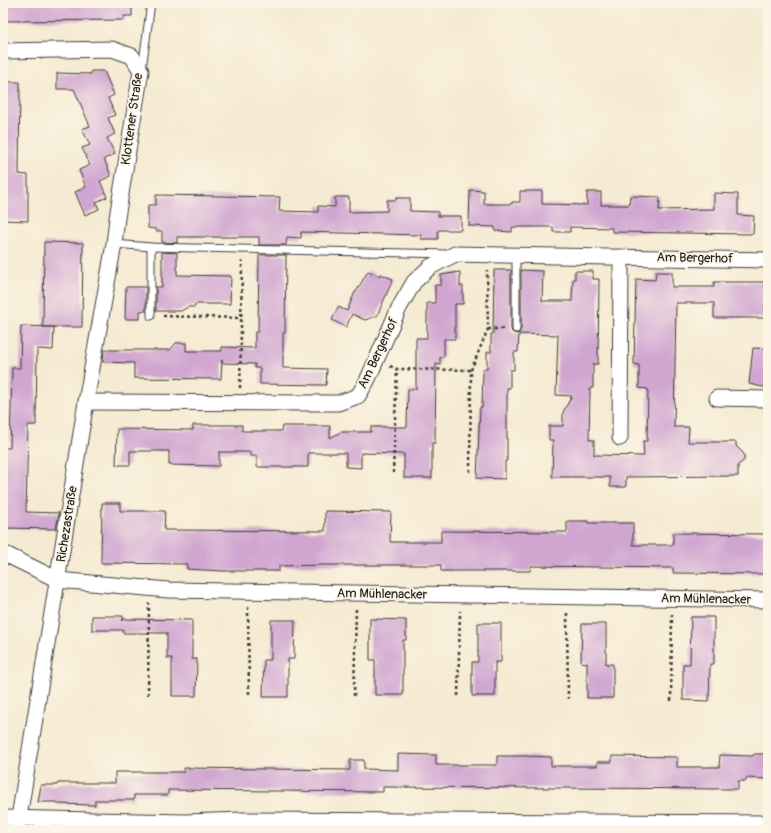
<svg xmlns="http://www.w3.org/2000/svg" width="771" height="833" font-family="Pangolin,sans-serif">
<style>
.building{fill:#d0a6d1}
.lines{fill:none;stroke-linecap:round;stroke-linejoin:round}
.service-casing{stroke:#3d3b37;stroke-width:9}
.minor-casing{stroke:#3d3b37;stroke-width:17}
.path{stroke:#3d3b37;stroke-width:2.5;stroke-dasharray:3 3;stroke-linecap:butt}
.service{stroke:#fff;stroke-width:7}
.minor{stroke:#fff;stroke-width:15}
.labels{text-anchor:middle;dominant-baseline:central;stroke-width:3.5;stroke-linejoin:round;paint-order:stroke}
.street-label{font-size:13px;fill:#1c1c1c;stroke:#fcf5e5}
</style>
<rect width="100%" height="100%" fill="#fcf5e5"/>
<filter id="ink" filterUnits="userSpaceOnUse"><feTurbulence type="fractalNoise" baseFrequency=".025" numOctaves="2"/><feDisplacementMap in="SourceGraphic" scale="8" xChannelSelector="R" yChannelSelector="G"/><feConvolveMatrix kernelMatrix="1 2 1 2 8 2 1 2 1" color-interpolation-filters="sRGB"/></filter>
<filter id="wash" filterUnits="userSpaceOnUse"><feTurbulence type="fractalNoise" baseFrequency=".012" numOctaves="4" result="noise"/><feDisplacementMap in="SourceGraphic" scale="16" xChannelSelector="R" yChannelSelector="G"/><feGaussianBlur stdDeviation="0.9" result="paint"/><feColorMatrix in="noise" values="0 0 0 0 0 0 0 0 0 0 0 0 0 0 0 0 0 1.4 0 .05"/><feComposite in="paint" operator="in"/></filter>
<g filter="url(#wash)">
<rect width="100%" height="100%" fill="#f5ead2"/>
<g id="blocks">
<g class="building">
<path d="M 3,3 L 132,3 L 132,16 L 124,16 L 124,20 L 3,21 Z"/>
<path d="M 91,71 L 104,71 L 114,95 L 108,98 L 115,115 L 108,118 L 115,134 L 107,138 L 115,154 L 104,159 L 111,176 L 100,181 L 107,197 L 96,202 L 99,209 L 85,215 L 75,192 L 86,187 L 79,170 L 90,165 L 82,148 L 90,145 L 82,129 L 90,126 L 74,89 L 57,89 L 57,73 L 91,74 Z"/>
<path d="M 3,82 L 20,82 L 19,174 L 28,175 L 28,221 L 3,220 Z"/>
<path d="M 470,190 L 484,191 L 484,204 L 512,204 L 512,202 L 520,202 L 520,191 L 542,191 L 542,204 L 587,205 L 587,192 L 601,192 L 601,205 L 629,205 L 630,196 L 660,197 L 659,210 L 714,209 L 714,193 L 738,194 L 738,215 L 754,216 L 753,234 L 612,232 L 612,228 L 570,227 L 570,232 L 553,232 L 553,227 L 512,227 L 512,232 L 495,231 L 495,227 L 469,226 Z"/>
<path d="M 156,195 L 280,197 L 279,211 L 318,212 L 318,206 L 335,207 L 335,197 L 349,197 L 349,212 L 387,211 L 387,200 L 396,200 L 396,198 L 410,198 L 410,211 L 438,212 L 438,216 L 461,216 L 461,230 L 438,230 L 438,239 L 421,239 L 421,235 L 301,232 L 301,238 L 287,237 L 286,245 L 259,245 L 259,237 L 177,237 L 177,243 L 162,242 L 162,231 L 156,231 L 156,229 L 148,228 L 148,205 L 156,205 Z"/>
<path d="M 44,242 L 83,243 L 82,327 L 43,327 Z"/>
<path d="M 162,252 L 177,253 L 177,275 L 231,276 L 230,304 L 195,304 L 195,307 L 188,307 L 181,311 L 156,311 L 156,287 L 162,287 Z"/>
<path d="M 259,255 L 286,255 L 285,333 L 283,333 L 283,368 L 327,369 L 326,385 L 260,384 L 260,368 L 255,368 L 255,364 L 222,363 L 222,360 L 221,379 L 134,378 L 134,363 L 103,362 L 104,350 L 170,350 L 176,343 L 186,343 L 186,351 L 222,351 L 222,347 L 255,348 L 255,332 L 258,332 Z"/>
<path d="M 494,270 L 511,270 L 511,329 L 512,332 L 516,334 L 519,333 L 521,329 L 521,270 L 543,271 L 542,301 L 572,301 L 573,279 L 575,279 L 575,271 L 593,271 L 593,279 L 599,279 L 598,364 L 593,364 L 593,388 L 590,388 L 589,440 L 594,440 L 594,455 L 644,456 L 643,441 L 647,441 L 648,389 L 639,388 L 639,365 L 634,364 L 636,279 L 655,280 L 656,272 L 672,272 L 672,287 L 714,287 L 714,282 L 765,282 L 765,287 L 768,287 L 768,304 L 765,304 L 765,318 L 714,318 L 714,303 L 676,303 L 674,427 L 689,427 L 688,442 L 736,442 L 736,446 L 744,454 L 744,460 L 738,465 L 738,476 L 626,477 L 626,487 L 610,487 L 610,477 L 552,477 L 553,440 L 549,440 L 549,426 L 563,426 L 563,412 L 572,396 L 556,395 L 558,335 L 519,334 L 518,352 L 514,352 L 514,370 L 510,370 L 510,388 L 507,388 L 507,461 L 505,461 L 505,479 L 477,478 L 480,407 L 482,407 L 483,369 L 487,369 L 487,352 L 491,352 L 491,334 L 493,334 Z"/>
<path d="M 368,271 L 379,276 L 380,274 L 393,279 L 377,316 L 365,320 L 352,314 L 346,327 L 332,320 L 338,307 L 347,311 L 355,292 L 356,292 Z"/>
<path d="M 460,272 L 460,286 L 463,286 L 463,304 L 455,304 L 455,339 L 444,339 L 444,357 L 440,357 L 440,365 L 436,364 L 435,443 L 432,443 L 432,478 L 404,478 L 404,454 L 361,453 L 361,468 L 346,467 L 346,453 L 308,453 L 308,467 L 257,467 L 257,456 L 250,456 L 250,452 L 219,452 L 219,466 L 169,465 L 169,451 L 130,451 L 130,465 L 116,465 L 117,429 L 193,430 L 193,425 L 242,425 L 242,431 L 281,431 L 282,426 L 330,426 L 330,438 L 341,432 L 371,432 L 371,427 L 407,427 L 408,389 L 416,389 L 416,338 L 427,338 L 427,303 L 435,303 L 435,285 L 441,285 L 441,275 Z"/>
<path d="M 126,287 L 146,287 L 146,311 L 140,311 L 140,319 L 125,319 Z"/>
<path d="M 21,326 L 54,327 L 53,350 L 37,349 L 36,425 L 28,425 L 26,512 L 59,513 L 56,529 L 3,528 L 3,448 L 10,448 L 12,368 L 20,368 Z"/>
<path d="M 753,348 L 768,349 L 768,388 L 749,384 Z"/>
<path d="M 102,503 L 120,503 L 120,511 L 165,511 L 164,530 L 325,531 L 325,511 L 391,512 L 390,542 L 441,542 L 441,531 L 567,532 L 567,521 L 588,521 L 588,523 L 633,523 L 633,545 L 673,545 L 673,533 L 768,534 L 768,569 L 765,569 L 765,574 L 673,573 L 673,568 L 531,566 L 530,571 L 441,571 L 441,565 L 324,565 L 279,566 L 279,571 L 223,571 L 187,569 L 187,564 L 101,563 Z"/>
<path d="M 92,616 L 123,616 L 123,621 L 123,619 L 192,620 L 192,659 L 197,659 L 196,696 L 172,696 L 172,658 L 167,658 L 167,633 L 123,633 L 123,630 L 92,630 Z"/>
<path d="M 691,617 L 714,617 L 714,664 L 710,664 L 709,701 L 683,700 L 683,664 L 690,664 Z"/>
<path d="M 370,619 L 406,620 L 406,640 L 403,640 L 403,695 L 375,695 L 375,660 L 370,660 Z"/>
<path d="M 271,620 L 295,620 L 294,659 L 288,659 L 288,697 L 263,697 L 264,660 L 271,660 Z"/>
<path d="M 478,623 L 501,623 L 501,662 L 495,662 L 495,696 L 472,696 L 472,662 L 478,662 Z"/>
<path d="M 582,624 L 606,624 L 606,664 L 613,664 L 613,698 L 587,698 L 587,663 L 581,662 Z"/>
<path d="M 398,754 L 436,755 L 436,765 L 497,765 L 497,756 L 524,756 L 551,757 L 551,766 L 597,766 L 597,762 L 612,762 L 612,756 L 677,757 L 677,767 L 719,767 L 720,755 L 753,756 L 754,754 L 768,754 L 768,779 L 746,778 L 746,781 L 738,781 L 738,789 L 383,787 L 383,792 L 168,790 L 168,795 L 134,795 L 134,800 L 95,800 L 95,805 L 57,804 L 57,802 L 38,802 L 41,785 L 57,785 L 58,783 L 115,783 L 115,772 L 184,772 L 184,768 L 350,770 L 350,760 L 364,760 L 364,769 L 398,770 Z"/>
</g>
</g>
</g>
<g filter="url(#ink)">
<use href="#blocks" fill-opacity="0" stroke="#3d3b37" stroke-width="1"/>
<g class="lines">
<defs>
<g id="service">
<path d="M 142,69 L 151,3"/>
<path d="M 114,244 L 151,247 L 449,254"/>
<path d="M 151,247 L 151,316"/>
<path d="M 516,255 L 516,329"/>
</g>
<g id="minor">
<path d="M 3,51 L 112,49 L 132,56 L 141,71 L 117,218 L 114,244 L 86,402 L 17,830"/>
<path d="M 717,398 L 768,399"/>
<path d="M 86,402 L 338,403 L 358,396 L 367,381 L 399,308 L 414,282 L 430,267 L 455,254 L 768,260"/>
<path d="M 620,438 L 621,257"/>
<path d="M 3,553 L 58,580 L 168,590 L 768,600"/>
<path d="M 3,818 L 185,822 L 243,820 L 768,823"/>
</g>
</defs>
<use href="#service" class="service-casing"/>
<use href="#minor" class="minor-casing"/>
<g class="path">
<path d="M 163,316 L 241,318"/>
<path d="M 488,329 L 504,329"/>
<path d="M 390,366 L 397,369 L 471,370"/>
<path d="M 240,388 L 242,261"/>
<path d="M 470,472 L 471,370 L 488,329 L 487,270"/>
<path d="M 393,473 L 397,369"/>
<path d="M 248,607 L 249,695"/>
<path d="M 567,613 L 568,699"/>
<path d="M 148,695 L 149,603"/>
<path d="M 354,696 L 356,608"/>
<path d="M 458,696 L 460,611"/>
<path d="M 671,701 L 672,613"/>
</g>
<use href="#service" class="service"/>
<use href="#minor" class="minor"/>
</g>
</g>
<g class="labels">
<g class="street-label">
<text transform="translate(132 119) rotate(-82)">Klottener Straße</text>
<text transform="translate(695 258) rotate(1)">Am Bergerhof</text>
<text transform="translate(378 353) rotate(-65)">Am Bergerhof</text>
<text transform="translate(67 524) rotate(-81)">Richezastraße</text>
<text transform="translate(382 594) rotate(1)">Am Mühlenacker</text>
<text transform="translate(706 599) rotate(1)">Am Mühlenacker</text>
</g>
</g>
<rect width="771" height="833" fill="none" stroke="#fcf5e5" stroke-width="16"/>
</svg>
